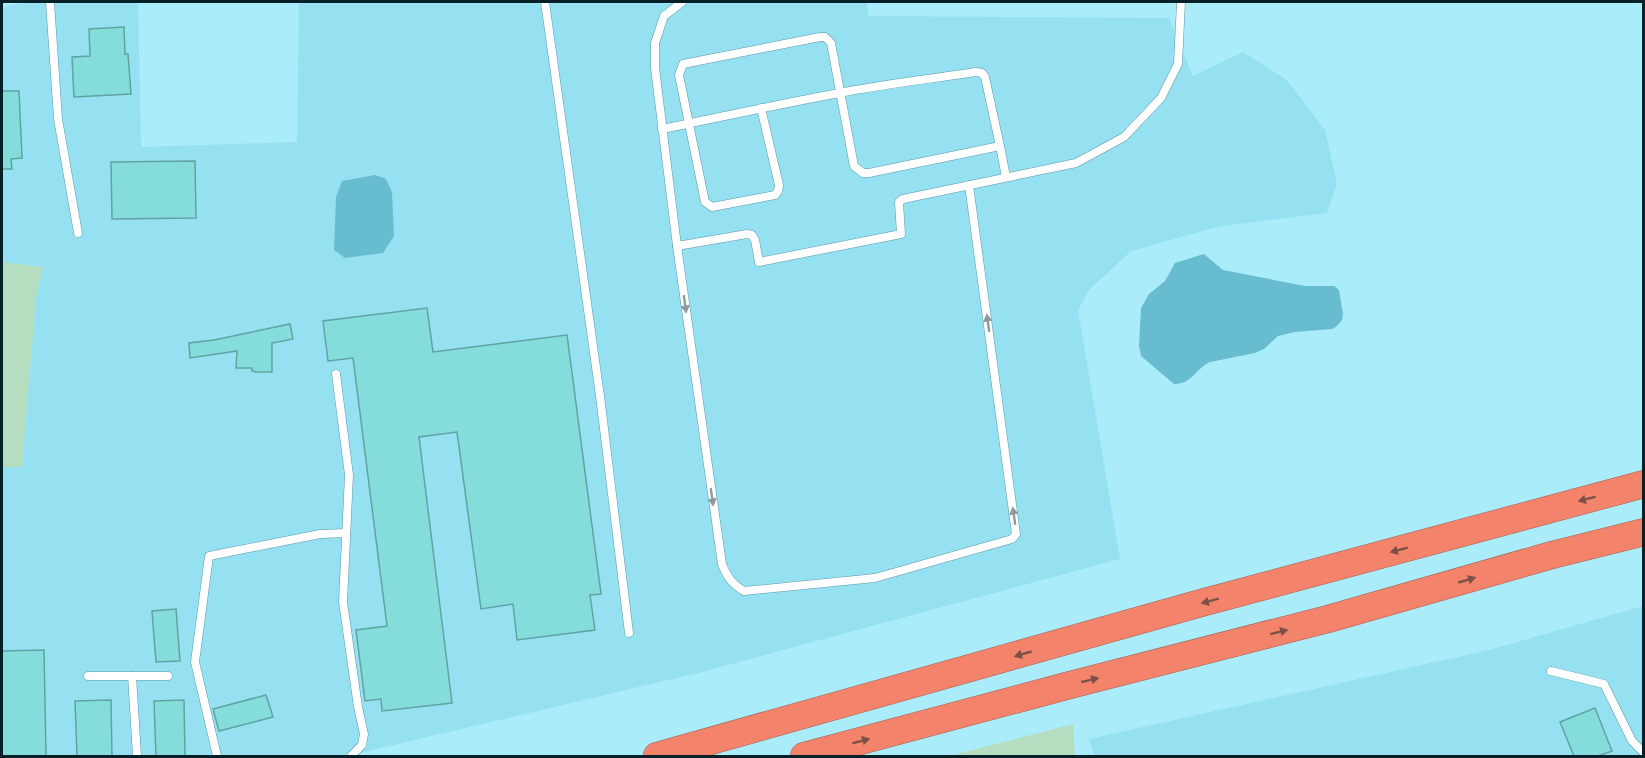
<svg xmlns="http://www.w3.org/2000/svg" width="1645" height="758" font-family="Inter,sans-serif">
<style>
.built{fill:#95e0f1}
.green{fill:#b4debf}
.water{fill:#67bccf}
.building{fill:#84dddb;stroke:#60a3a1;stroke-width:1.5}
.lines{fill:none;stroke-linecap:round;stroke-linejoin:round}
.service-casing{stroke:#5a99a8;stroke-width:9}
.motorway-casing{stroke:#a06053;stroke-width:28}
.service{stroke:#fff;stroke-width:8}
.motorway{stroke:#f4836b;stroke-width:27}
.oneway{fill:#8e9b9d}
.oneway2{fill:#7c5248}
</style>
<rect width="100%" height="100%" fill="#abecfb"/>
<g class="built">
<path d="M 26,2 L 138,2 L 141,147 L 297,142 L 299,2 L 867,2 L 868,16 L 1169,18 L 1193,76 L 1243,52 L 1287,80 L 1325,130 L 1337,184 L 1327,213 L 1221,226 L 1131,251 L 1089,290 L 1078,310 L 1120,559 L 702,672 L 347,756 L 2,756 L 2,467 L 22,466 L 36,298 L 43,267 L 2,262 L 2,7 Z"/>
<path d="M 1643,606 L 1643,756 L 1093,756 L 1094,755 L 1089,739 L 1489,650 Z"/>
</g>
<g class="green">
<path d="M 2,262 L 43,267 L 36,298 L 22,467 L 2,467 Z"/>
<path d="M 1073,724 L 1075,756 L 949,756 Z"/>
</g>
<g class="water">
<path d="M 375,175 L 386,179 L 392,192 L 394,236 L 383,253 L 345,258 L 334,250 L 336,197 L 342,181 Z"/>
<path d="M 1204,254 L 1223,270 L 1305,286 L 1334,286 L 1339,290 L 1343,314 L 1342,320 L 1336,327 L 1332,329 L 1295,332 L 1278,336 L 1264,349 L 1255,353 L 1210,362 C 1196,368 1193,384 1174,384 L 1141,356 L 1139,346 L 1141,308 L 1149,294 L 1165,281 L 1175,263 Z"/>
</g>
<g class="building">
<path d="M 124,27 L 125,54 L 128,54 L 131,94 L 74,97 L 72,57 L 90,56 L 89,29 Z"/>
<path d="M 2,91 L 19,91 L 22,158 L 11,159 L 12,169 L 2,169 Z"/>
<path d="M 195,161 L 196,218 L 112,219 L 111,162 Z"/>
<path d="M 427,308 L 433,352 L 567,335 L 601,594 L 590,595 L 595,630 L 517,640 L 513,604 L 481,609 L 457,432 L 419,437 L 452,703 L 382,711 L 381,699 L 365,701 L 356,630 L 387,626 L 353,358 L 328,361 L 323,321 Z"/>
<path d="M 290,324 L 293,339 L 272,343 L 272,372 L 256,372 L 252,371 L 252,368 L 236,368 L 237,351 L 190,358 L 189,343 L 214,340 Z"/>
<path d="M 176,609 L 180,661 L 156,662 L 152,611 Z"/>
<path d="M 44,650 L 46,756 L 2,756 L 2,651 Z"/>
<path d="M 266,695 L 273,717 L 219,731 L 213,709 Z"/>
<path d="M 111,700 L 112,756 L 77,756 L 75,701 Z"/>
<path d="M 184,700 L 185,756 L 156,756 L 154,701 Z"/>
<path d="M 1595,708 L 1612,751 L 1598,756 L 1574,756 L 1560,722 Z"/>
</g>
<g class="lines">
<defs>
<g id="service">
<path d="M 50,2 L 58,119 L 78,233"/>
<path d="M 545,2 L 600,396 L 629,633"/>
<path d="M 682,2 L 664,16 L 655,43 L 655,68 L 677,246 L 747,234 L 752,235 L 755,240 L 759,262 L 901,234 L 899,202 L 903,199 L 1076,163 L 1124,137 L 1161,98 L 1178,64 L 1181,2"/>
<path d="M 662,129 C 721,117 780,104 839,93 C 884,84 930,79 976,72 L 982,73 L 985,77 L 1000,146 L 869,173 L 863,173 L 854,166 L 831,43 L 825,37 L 820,37 L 683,64 L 679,75 L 705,202 L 712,207 L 775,195 L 778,191 L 779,185 L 761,108"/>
<path d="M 1000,146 L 1006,177"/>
<path d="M 677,246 L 722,564 C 727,577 732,584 744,591 L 875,578 L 1012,539 L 1016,534 L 969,185"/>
<path d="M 336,374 L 349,475 L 343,602 L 358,707 L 364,734 L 362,745 L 351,756"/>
<path d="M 1551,671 L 1604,684 L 1632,741 L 1644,753"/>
<path d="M 88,676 L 168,676"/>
<path d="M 132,676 L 137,756"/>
<path d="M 217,756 L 195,662 L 209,556 L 320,534 L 346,533"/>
</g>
<g id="motorway">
<path d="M 657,756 L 1201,603 L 1644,484"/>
<path d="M 804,756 L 1070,685 L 1328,619 L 1552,555 L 1644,532"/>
</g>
</defs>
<use href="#service" class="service-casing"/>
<use href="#motorway" class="motorway-casing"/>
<use href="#service" class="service"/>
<use href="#motorway" class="motorway"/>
</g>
<defs><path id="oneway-solid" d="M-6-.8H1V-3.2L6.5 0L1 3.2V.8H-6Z" transform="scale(1.5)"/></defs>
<g class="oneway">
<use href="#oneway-solid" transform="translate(685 304) rotate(82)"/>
<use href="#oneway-solid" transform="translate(988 323) rotate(-98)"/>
<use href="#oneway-solid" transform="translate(712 497) rotate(82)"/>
<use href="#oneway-solid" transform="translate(1014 516) rotate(-98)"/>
</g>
<g class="oneway2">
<use href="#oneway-solid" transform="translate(1587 499) rotate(165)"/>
<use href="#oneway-solid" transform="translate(1399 550) rotate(165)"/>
<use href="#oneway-solid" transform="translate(1467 580) rotate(-16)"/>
<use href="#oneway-solid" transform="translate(1210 601) rotate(165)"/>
<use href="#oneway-solid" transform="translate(1279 632) rotate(-14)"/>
<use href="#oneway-solid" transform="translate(1023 654) rotate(164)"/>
<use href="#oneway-solid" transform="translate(1090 680) rotate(-14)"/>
<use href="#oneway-solid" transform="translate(861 741) rotate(-15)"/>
</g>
<rect width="1645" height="758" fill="none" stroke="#052026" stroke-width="6"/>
</svg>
